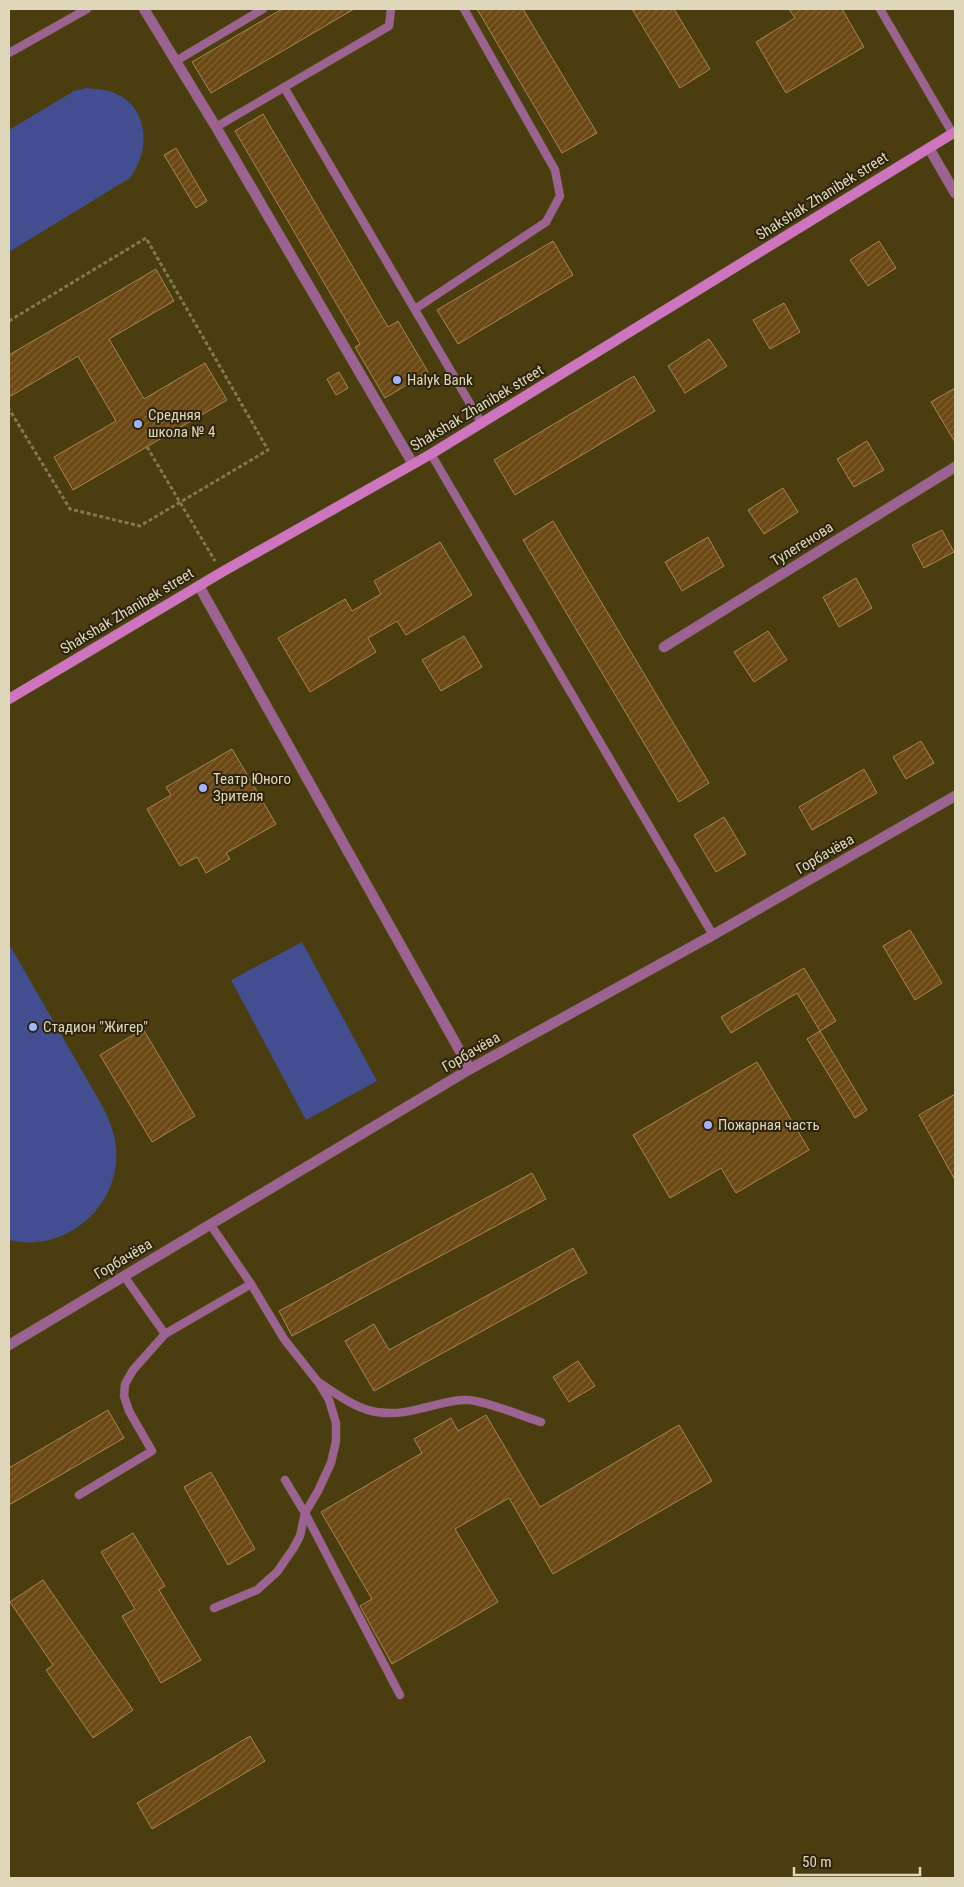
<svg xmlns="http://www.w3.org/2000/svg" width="964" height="1887" font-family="'Roboto Condensed',sans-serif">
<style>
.green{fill:#424e8f}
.building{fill:url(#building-hatch);stroke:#a98352}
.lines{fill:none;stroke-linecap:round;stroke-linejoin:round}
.service-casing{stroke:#65592e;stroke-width:9}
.minor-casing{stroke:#65592e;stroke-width:11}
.secondary-casing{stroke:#65592e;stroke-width:11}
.path{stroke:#82774f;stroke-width:3;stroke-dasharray:4 2.5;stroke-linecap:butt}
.service{stroke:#9c6392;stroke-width:8}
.minor{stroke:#9c6392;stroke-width:10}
.secondary{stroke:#cf75c0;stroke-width:10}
.poi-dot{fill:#a1b3fd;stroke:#2c250c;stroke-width:2}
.labels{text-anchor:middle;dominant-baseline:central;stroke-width:4;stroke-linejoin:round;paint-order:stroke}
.street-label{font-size:15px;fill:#dfd7b9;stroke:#2c250c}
.poi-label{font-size:15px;fill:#dfd7b9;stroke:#2c250c;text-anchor:start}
</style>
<defs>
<pattern id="building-hatch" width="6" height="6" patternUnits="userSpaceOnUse" patternTransform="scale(1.25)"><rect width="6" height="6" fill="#6b4814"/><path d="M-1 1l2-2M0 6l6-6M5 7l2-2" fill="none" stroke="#806234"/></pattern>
</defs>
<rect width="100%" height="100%" fill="#4a3d0f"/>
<g class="green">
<path d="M 86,88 C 94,89 102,89 109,91 C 149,103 152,149 130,178 L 9,252 L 9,130 L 74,91 Z"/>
<path d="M 302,942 L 377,1081 L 306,1120 L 231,980 Z"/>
<path d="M 9,944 L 104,1109 C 112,1126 118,1143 116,1162 C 112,1214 60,1253 9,1240 Z"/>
</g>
<g class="building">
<path d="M 282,9 L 354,9 L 211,93 L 192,62 Z"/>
<path d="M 477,9 L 523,9 L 597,133 L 562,153 Z"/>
<path d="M 632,9 L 674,9 L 710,69 L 680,88 Z"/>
<path d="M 789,9 L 842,9 L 864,47 L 786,93 L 756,42 L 795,18 Z"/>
<path d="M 263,114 L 388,327 L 398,321 L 428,372 L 385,398 L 355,347 L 360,344 L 235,131 Z"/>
<path d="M 176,148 L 207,201 L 196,208 L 164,155 Z"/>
<path d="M 553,241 L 573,275 L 458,344 L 437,310 Z"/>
<path d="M 879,241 L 896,268 L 868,286 L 850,260 Z"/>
<path d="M 156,269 L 174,301 L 109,339 L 144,399 L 205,363 L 227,400 L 73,490 L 54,457 L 116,421 L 78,356 L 9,397 L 9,355 Z"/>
<path d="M 784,303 L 800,332 L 770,349 L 753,320 Z"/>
<path d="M 709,339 L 727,366 L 685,393 L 668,366 Z"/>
<path d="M 339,372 L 348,388 L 336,395 L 327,379 Z"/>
<path d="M 634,376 L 655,411 L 515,495 L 494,460 Z"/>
<path d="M 955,388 L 955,442 L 931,402 Z"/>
<path d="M 867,441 L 884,470 L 854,487 L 837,459 Z"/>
<path d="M 783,488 L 798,512 L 764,534 L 748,510 Z"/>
<path d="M 553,521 L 709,783 L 679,802 L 523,540 Z"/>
<path d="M 942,530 L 954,552 L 924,568 L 912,545 Z"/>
<path d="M 708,537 L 724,566 L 682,591 L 665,562 Z"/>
<path d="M 440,542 L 472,595 L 406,635 L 397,621 L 368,638 L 376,652 L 310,692 L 278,638 L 345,599 L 352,611 L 381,594 L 374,581 Z"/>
<path d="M 856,578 L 872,608 L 839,627 L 823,597 Z"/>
<path d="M 768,631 L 787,660 L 754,682 L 734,652 Z"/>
<path d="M 464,636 L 482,667 L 441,691 L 422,660 Z"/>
<path d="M 921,741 L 934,763 L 906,779 L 893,757 Z"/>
<path d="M 232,749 L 276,824 L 226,853 L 230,859 L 206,873 L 197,857 L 180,866 L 147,809 L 171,795 L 166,787 Z"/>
<path d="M 864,769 L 877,793 L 812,830 L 799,807 Z"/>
<path d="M 724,817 L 746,854 L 716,872 L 694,835 Z"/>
<path d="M 910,930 L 942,983 L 915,1000 L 883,946 Z"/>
<path d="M 804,968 L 836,1021 L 820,1031 L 797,993 L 731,1033 L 721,1017 Z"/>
<path d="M 143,1029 L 195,1116 L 152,1142 L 100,1055 Z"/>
<path d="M 820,1031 L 867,1110 L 855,1118 L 807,1039 Z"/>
<path d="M 757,1062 L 809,1150 L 736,1193 L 721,1168 L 670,1198 L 633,1135 Z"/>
<path d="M 955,1094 L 955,1180 L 919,1115 Z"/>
<path d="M 532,1173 L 546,1199 L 292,1336 L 279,1311 Z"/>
<path d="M 573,1248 L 587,1273 L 374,1391 L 345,1341 L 374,1324 L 389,1350 Z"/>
<path d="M 578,1361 L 595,1386 L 569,1402 L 553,1377 Z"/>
<path d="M 108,1410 L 124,1438 L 9,1505 L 9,1468 Z"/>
<path d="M 486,1415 L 540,1507 L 679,1425 L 712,1481 L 553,1574 L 509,1498 L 455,1529 L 498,1602 L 392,1664 L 360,1606 L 372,1599 L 321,1512 L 422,1453 L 414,1439 L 451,1418 L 458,1431 Z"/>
<path d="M 211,1472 L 255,1549 L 228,1565 L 184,1487 Z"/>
<path d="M 133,1533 L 165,1586 L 159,1590 L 201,1660 L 161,1683 L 122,1616 L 135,1609 L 101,1552 Z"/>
<path d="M 43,1580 L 133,1710 L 93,1738 L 46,1670 L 53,1665 L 10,1602 Z"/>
<path d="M 250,1736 L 265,1761 L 152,1829 L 137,1803 Z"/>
</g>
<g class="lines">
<defs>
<g id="service">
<path d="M 880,9 L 953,134"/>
<path d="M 9,53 L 87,9"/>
<path d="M 176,61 L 263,9"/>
<path d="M 284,87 L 482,424"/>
<path d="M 216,127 L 389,26 L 391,9"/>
<path d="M 415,309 L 546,222 L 560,196 L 555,170 L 464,9"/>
<path d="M 431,454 L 713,935"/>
<path d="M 210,1224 L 251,1284 L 284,1339 L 318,1382 L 329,1400 L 336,1423 L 336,1441 L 331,1463 L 318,1491 L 305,1513 L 300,1536 L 293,1549 L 277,1572 L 257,1590 L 214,1608"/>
<path d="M 124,1276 L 165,1334"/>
<path d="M 320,1383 C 358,1409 376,1421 423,1408 C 437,1405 453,1399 468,1400 C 487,1401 521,1416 541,1422"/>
<path d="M 285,1480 L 305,1513 L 400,1695"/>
<path d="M 79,1495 L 152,1451 L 129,1411 L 124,1396 L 125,1384 L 133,1370 L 165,1334 L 251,1284"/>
</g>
<g id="minor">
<path d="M 144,9 L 216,127 L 413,464"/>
<path d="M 929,148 L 955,193"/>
<path d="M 199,586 L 470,1069"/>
<path d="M 664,647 L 955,467"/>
<path d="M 9,1345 L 470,1069 L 713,935 L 955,796"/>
</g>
<path id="secondary" d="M 9,699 L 222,572 L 431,454 L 955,132"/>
</defs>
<use href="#service" class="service-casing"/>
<use href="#minor" class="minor-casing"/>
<use href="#secondary" class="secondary-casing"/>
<g class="path">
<path d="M 9,321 L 146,238 L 268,450 L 140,526 L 70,509 L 9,409"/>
<path d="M 147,447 L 215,561"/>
</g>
<use href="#service" class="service"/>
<use href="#minor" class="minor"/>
<use href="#secondary" class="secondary"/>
</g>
<g class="poi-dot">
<circle cx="397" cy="380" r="5"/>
<circle cx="138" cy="424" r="5"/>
<circle cx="203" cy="788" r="5"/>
<circle cx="33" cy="1027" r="5"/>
<circle cx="708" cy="1125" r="5"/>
</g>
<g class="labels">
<g class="street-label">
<text transform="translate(822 196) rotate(-32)">Shakshak Zhanibek street</text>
<text transform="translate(477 408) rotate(-31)">Shakshak Zhanibek street</text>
<text transform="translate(802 544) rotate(-32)">Тулегенова</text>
<text transform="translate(127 611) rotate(-31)">Shakshak Zhanibek street</text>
<text transform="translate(825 854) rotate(-30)">Горбачёва</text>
<text transform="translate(471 1052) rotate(-30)">Горбачёва</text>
<text transform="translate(123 1259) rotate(-31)">Горбачёва</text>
</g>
<g class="poi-label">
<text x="407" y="380">Halyk Bank</text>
<text x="148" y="415">Средняя<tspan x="148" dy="17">школа № 4</tspan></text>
<text x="213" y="779">Театр Юного<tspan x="213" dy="17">Зрителя</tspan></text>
<text x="43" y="1027">Стадион "Жигер"</text>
<text x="718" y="1125">Пожарная часть</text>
</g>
</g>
<rect width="964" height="1887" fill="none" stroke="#dfd7b9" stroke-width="20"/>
<path d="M794 1867v8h126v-8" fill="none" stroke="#dfd7b9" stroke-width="2.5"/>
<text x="802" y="1867" font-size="15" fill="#dfd7b9" stroke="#2c250c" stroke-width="4" paint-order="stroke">50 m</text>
</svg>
